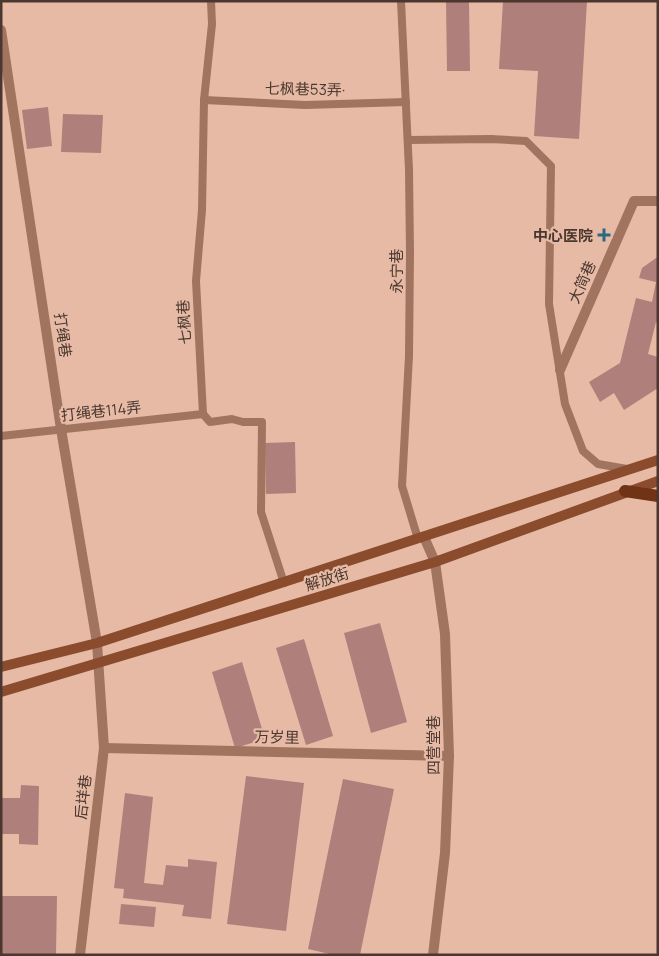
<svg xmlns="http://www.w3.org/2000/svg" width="659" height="956" font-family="Manrope,'Noto Sans SC',sans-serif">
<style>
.building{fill:#af7f7b}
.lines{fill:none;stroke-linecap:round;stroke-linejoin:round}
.lane{stroke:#a17460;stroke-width:8}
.street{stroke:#a17460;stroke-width:10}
.secondary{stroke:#8b4b2d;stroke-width:10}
.primary{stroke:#703315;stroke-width:12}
.poi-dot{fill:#2b697f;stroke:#e7baa6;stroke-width:2}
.labels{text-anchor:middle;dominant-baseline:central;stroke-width:4.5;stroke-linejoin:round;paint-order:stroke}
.street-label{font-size:15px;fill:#4a372f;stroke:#e7baa6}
.poi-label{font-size:15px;font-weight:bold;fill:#4a372f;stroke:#e7baa6;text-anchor:end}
</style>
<rect width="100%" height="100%" fill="#e7baa6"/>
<g class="building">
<path d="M 446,1 L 469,1 L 470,71 L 447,71 Z"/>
<path d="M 503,1 L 587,1 L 579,139 L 534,136 L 538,71 L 499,69 Z"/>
<path d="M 48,107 L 52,146 L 27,149 L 22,110 Z"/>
<path d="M 63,114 L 103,115 L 101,153 L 61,152 Z"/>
<path d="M 656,258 L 658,258 L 658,323 L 656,322 L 648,354 L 658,357 L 658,388 L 624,410 L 614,393 L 600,402 L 589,382 L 620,363 L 636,298 L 652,302 L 656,282 L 639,278 L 642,268 Z"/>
<path d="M 295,442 L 296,493 L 266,494 L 265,443 Z"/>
<path d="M 380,623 L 407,722 L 371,733 L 344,633 Z"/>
<path d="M 304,639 L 333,736 L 306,745 L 276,648 Z"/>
<path d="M 242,662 L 265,739 L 235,748 L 212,672 Z"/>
<path d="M 246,776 L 304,783 L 286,931 L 227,924 Z"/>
<path d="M 343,779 L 394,789 L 360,955 L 334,955 L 308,949 Z"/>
<path d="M 21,785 L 39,786 L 38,845 L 19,844 L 19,834 L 1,834 L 1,798 L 20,798 Z"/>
<path d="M 125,793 L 153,797 L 144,883 L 163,885 L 166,865 L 188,867 L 188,859 L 217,862 L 211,919 L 182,916 L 184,905 L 123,898 L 124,889 L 114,888 Z"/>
<path d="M 1,896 L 57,896 L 56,955 L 1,955 Z"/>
<path d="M 121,904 L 156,907 L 154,927 L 119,924 Z"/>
</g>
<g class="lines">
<g class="lane">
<path d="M 211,1 L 212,24 L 204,100 L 202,210 L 196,281 L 203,414 L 210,422 L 232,419 L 243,422 L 262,422 L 261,512 L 284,583"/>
<path d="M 401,1 L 409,170 L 410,253 L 409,356 L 402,486 L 418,539"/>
<path d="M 204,100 L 305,105 L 406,102"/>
<path d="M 408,140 L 491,139 L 526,141 L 551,166 L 549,304 L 565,404 L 583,451 L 598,464 L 627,469"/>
<path d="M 1,436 L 203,414"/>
</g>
<g class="street">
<path d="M 1,30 L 61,429 L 97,643 L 104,748 L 80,955"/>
<path d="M 560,370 L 634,201 L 658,201"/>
<path d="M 424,537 L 435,562 L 445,634 L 449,756 L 445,853 L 433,955"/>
<path d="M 104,748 L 449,756"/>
</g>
<g class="secondary">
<path d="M 1,667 L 97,643 L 658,460"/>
<path d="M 1,692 L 435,562 L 658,481"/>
</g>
<path class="primary" d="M 625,491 L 658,496"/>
</g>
<path class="poi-dot" d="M601.5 227.5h5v5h5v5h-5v5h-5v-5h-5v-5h5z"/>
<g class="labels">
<g class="street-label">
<text transform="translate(305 89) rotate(1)">七枫巷53弄·</text>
<text transform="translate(396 271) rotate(-90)">永宁巷</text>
<text transform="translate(582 282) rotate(-66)">大简巷</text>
<text transform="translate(184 322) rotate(-93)">七枫巷</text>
<text transform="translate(63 335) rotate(82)">打绳巷</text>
<text transform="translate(101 411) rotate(-6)">打绳巷114弄</text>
<text transform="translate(327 579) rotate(-17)">解放街</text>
<text transform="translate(277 737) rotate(1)">万岁里</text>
<text transform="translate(433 745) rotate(-90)">四营堂巷</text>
<text transform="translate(83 797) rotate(-83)">后垟巷</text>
</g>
<g class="poi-label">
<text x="593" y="235">中心医院</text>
</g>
</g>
<rect width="659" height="956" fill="none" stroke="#4a372f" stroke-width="5"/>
</svg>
